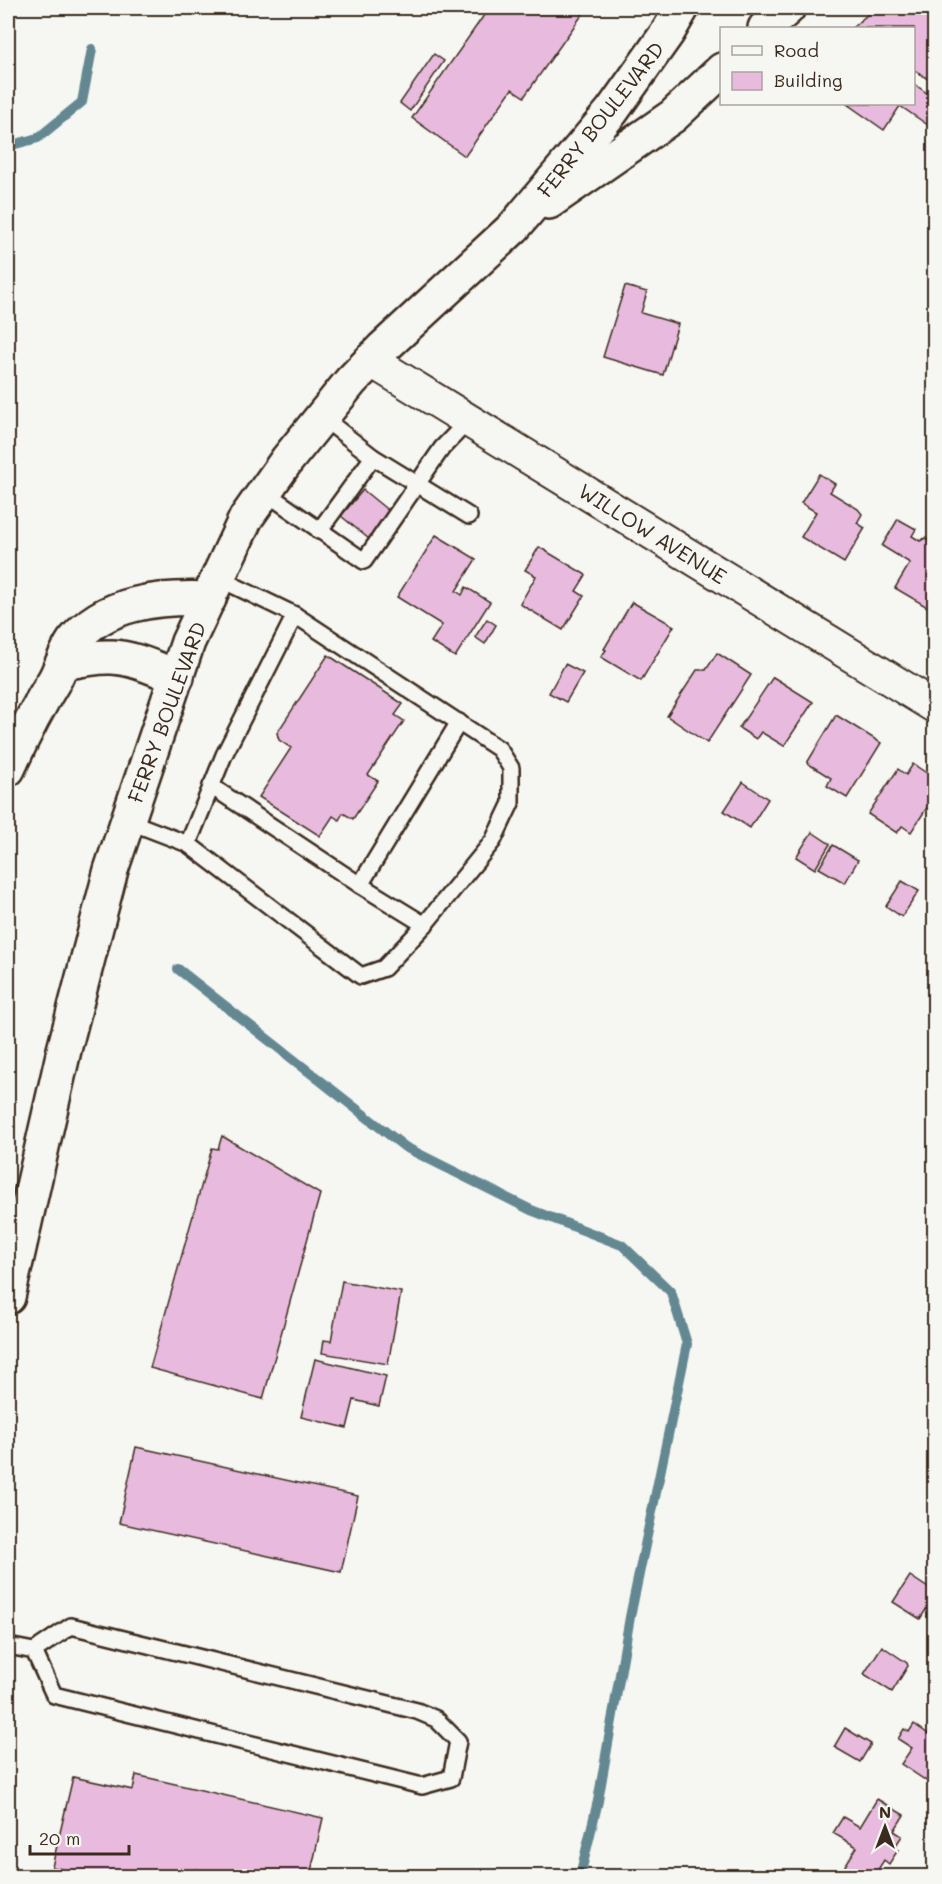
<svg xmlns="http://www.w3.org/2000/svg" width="942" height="1884" font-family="Mali,sans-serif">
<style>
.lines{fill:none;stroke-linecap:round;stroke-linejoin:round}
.stream{stroke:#638892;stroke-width:10}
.building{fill:#e8bbde;stroke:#3b2a1e;stroke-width:1.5}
.service-casing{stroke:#3b2a1e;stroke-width:20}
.minor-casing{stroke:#3b2a1e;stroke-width:36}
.tertiary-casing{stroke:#3b2a1e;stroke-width:38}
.secondary-casing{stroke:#3b2a1e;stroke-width:38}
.service{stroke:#f6f6f2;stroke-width:15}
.minor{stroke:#f6f6f2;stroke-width:32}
.tertiary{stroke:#f6f6f2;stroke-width:33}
.secondary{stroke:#f6f6f2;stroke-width:33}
.labels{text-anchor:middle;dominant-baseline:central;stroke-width:6;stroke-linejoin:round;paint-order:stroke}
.street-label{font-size:21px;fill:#3b2a1e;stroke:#f6f6f2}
</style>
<rect width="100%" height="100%" fill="#f6f6f2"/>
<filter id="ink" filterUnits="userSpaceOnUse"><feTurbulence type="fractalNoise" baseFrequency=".0167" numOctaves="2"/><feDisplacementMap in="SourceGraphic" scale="12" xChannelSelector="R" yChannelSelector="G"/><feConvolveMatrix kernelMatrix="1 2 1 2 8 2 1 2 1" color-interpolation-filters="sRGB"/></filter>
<g filter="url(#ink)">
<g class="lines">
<g class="stream">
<path d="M 8,146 L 38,138 L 82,102 L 92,49"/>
<path d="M 178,969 L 405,1147 L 531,1210 L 622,1245 L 671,1292 L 687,1344 L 630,1617 L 598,1801 L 580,1876"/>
</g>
</g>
<g class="building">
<path d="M 489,8 L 587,8 L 524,97 L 512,89 L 465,156 L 412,118 Z"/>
<path d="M 875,8 L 934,8 L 934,83 L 914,70 L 914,28 L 852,28 Z"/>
<path d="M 434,54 L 444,61 L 410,111 L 400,103 Z"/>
<path d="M 914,84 L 934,98 L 934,117 L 928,125 L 900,106 L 884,130 L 847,104 L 914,104 Z"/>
<path d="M 625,286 L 647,292 L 641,313 L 678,324 L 663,375 L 603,357 Z"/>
<path d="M 819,474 L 835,484 L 830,492 L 858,509 L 862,514 L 857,523 L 865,528 L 844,563 L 801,537 L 816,512 L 801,503 Z"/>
<path d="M 363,490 L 390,512 L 369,539 L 341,516 Z"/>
<path d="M 898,519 L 916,529 L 912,536 L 920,541 L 925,538 L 934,544 L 934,611 L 895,588 L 910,563 L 882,546 Z"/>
<path d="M 436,535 L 476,559 L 456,591 L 462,595 L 466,587 L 490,602 L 455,657 L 431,642 L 442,625 L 397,597 Z"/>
<path d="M 539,547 L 586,575 L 576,591 L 584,596 L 563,630 L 520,604 L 536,576 L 525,570 Z"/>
<path d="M 632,602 L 674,626 L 641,681 L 601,657 L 606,650 L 604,649 Z"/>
<path d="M 487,619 L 496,625 L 485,644 L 475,637 Z"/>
<path d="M 717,653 L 751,675 L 707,743 L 667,716 L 697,670 L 706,670 Z"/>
<path d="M 328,655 L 403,704 L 395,715 L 404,721 L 368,775 L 378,781 L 353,819 L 343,813 L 339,820 L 333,816 L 320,836 L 259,797 L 291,748 L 279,740 L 277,733 Z"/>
<path d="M 565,664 L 583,673 L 566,702 L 549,693 Z"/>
<path d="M 773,677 L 813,702 L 784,746 L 761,732 L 756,739 L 739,728 Z"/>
<path d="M 836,715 L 881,743 L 847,798 L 827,786 L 831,778 L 807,763 Z"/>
<path d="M 913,764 L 934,778 L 927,789 L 934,793 L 934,797 L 911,832 L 902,826 L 897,833 L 868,814 L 898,769 L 906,775 Z"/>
<path d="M 743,782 L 768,799 L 750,828 L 724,811 Z"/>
<path d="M 812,832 L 830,844 L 815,869 L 796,857 Z"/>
<path d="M 833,845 L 858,860 L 845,883 L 819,868 Z"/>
<path d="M 902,881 L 919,891 L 902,917 L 886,906 Z"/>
<path d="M 222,1136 L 320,1194 L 263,1399 L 150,1368 L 212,1148 L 218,1149 Z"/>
<path d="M 342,1281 L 401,1292 L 388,1364 L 322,1353 L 324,1340 L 331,1341 Z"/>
<path d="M 315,1359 L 386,1376 L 379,1406 L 354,1400 L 347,1428 L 301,1417 Z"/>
<path d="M 136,1447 L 358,1496 L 341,1572 L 119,1523 Z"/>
<path d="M 910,1576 L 934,1592 L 934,1597 L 920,1619 L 893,1602 Z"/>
<path d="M 882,1646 L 907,1663 L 908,1666 L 892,1692 L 864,1674 Z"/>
<path d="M 914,1724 L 934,1738 L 934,1786 L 901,1764 L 912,1748 L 898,1739 L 904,1729 L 909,1732 Z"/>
<path d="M 845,1728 L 871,1744 L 860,1762 L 834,1747 Z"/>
<path d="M 136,1775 L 323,1818 L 310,1876 L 228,1876 L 195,1869 L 194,1876 L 92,1876 L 52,1867 L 73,1777 L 133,1790 Z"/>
<path d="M 877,1799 L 904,1815 L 894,1831 L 902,1836 L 894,1848 L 898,1850 L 889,1864 L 884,1860 L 874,1876 L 856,1876 L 843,1869 L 857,1847 L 833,1833 L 843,1817 L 860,1827 Z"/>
</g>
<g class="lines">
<defs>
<g id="service">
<path d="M 322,417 L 373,457 L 469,516"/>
<path d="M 265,492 L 364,561 L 442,448 L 469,420"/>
<path d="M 319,531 L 373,457"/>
<path d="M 211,786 L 360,885 L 425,925"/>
<path d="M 128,821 L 188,844 L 361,976 L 384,968 L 421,929 L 493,841 L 511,803 L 511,768 L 499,749 L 295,615 L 218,578"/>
<path d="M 188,844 L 224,755 L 295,615"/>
<path d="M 360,885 L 459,722"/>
<path d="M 8,1646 L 34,1651 L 71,1626 L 417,1711 L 436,1719 L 458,1741 L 451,1778 L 422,1786 L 54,1695 L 34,1651"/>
</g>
<path id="minor" d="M 370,360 L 934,706"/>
<g id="tertiary">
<path d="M 64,663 C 79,660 95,656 112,657 C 134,658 156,669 177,677"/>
<path d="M 8,769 C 22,738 37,708 55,679 C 61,667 66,652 73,642 C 104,601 162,597 209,599"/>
</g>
<g id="secondary">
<path d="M 765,28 L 788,8"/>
<path d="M 549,202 L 673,116 L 722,70"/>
<path d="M 8,1297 L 64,1050 L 111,870 L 188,642 L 246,518 L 287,460 L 351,381 L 383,348 L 514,227 L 612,111 L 668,32 L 682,8"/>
</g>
</defs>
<use href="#service" class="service-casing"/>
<use href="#minor" class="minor-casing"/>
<use href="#tertiary" class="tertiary-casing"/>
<use href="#secondary" class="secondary-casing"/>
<use href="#service" class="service"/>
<use href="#minor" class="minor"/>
<use href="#tertiary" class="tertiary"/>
<use href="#secondary" class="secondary"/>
</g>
</g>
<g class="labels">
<g class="street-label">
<text transform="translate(600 119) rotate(-52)">FERRY BOULEVARD</text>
<text transform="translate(653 533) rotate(32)">WILLOW AVENUE</text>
<text transform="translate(166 712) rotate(-70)">FERRY BOULEVARD</text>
</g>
</g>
<rect width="942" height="1884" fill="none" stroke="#f6f6f2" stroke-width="30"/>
<rect x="15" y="15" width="912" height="1854" fill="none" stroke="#3b2a1e" stroke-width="2" filter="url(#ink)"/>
<rect x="720" y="27" width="195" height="78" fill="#f6f6f2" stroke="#aba49d" stroke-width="1.5"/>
<rect x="732" y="46" width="30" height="9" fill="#f6f6f2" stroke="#aba49d" stroke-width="1.5"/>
<text x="774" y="57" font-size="18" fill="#3b2a1e">Road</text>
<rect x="732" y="72" width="30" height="18" fill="#e8bbde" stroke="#aba49d" stroke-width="1.5"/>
<text x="774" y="87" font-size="18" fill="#3b2a1e">Building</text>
<g transform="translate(885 1827)" stroke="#f6f6f2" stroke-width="4.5" paint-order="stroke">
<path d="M0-4.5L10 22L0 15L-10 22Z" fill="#3b2a1e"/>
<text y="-9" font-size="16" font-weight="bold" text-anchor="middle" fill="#3b2a1e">N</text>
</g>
<path d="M30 1845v9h99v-9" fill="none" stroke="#3b2a1e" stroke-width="3"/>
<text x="39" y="1845" font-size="18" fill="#3b2a1e" stroke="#f6f6f2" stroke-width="4.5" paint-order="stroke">20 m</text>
</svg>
